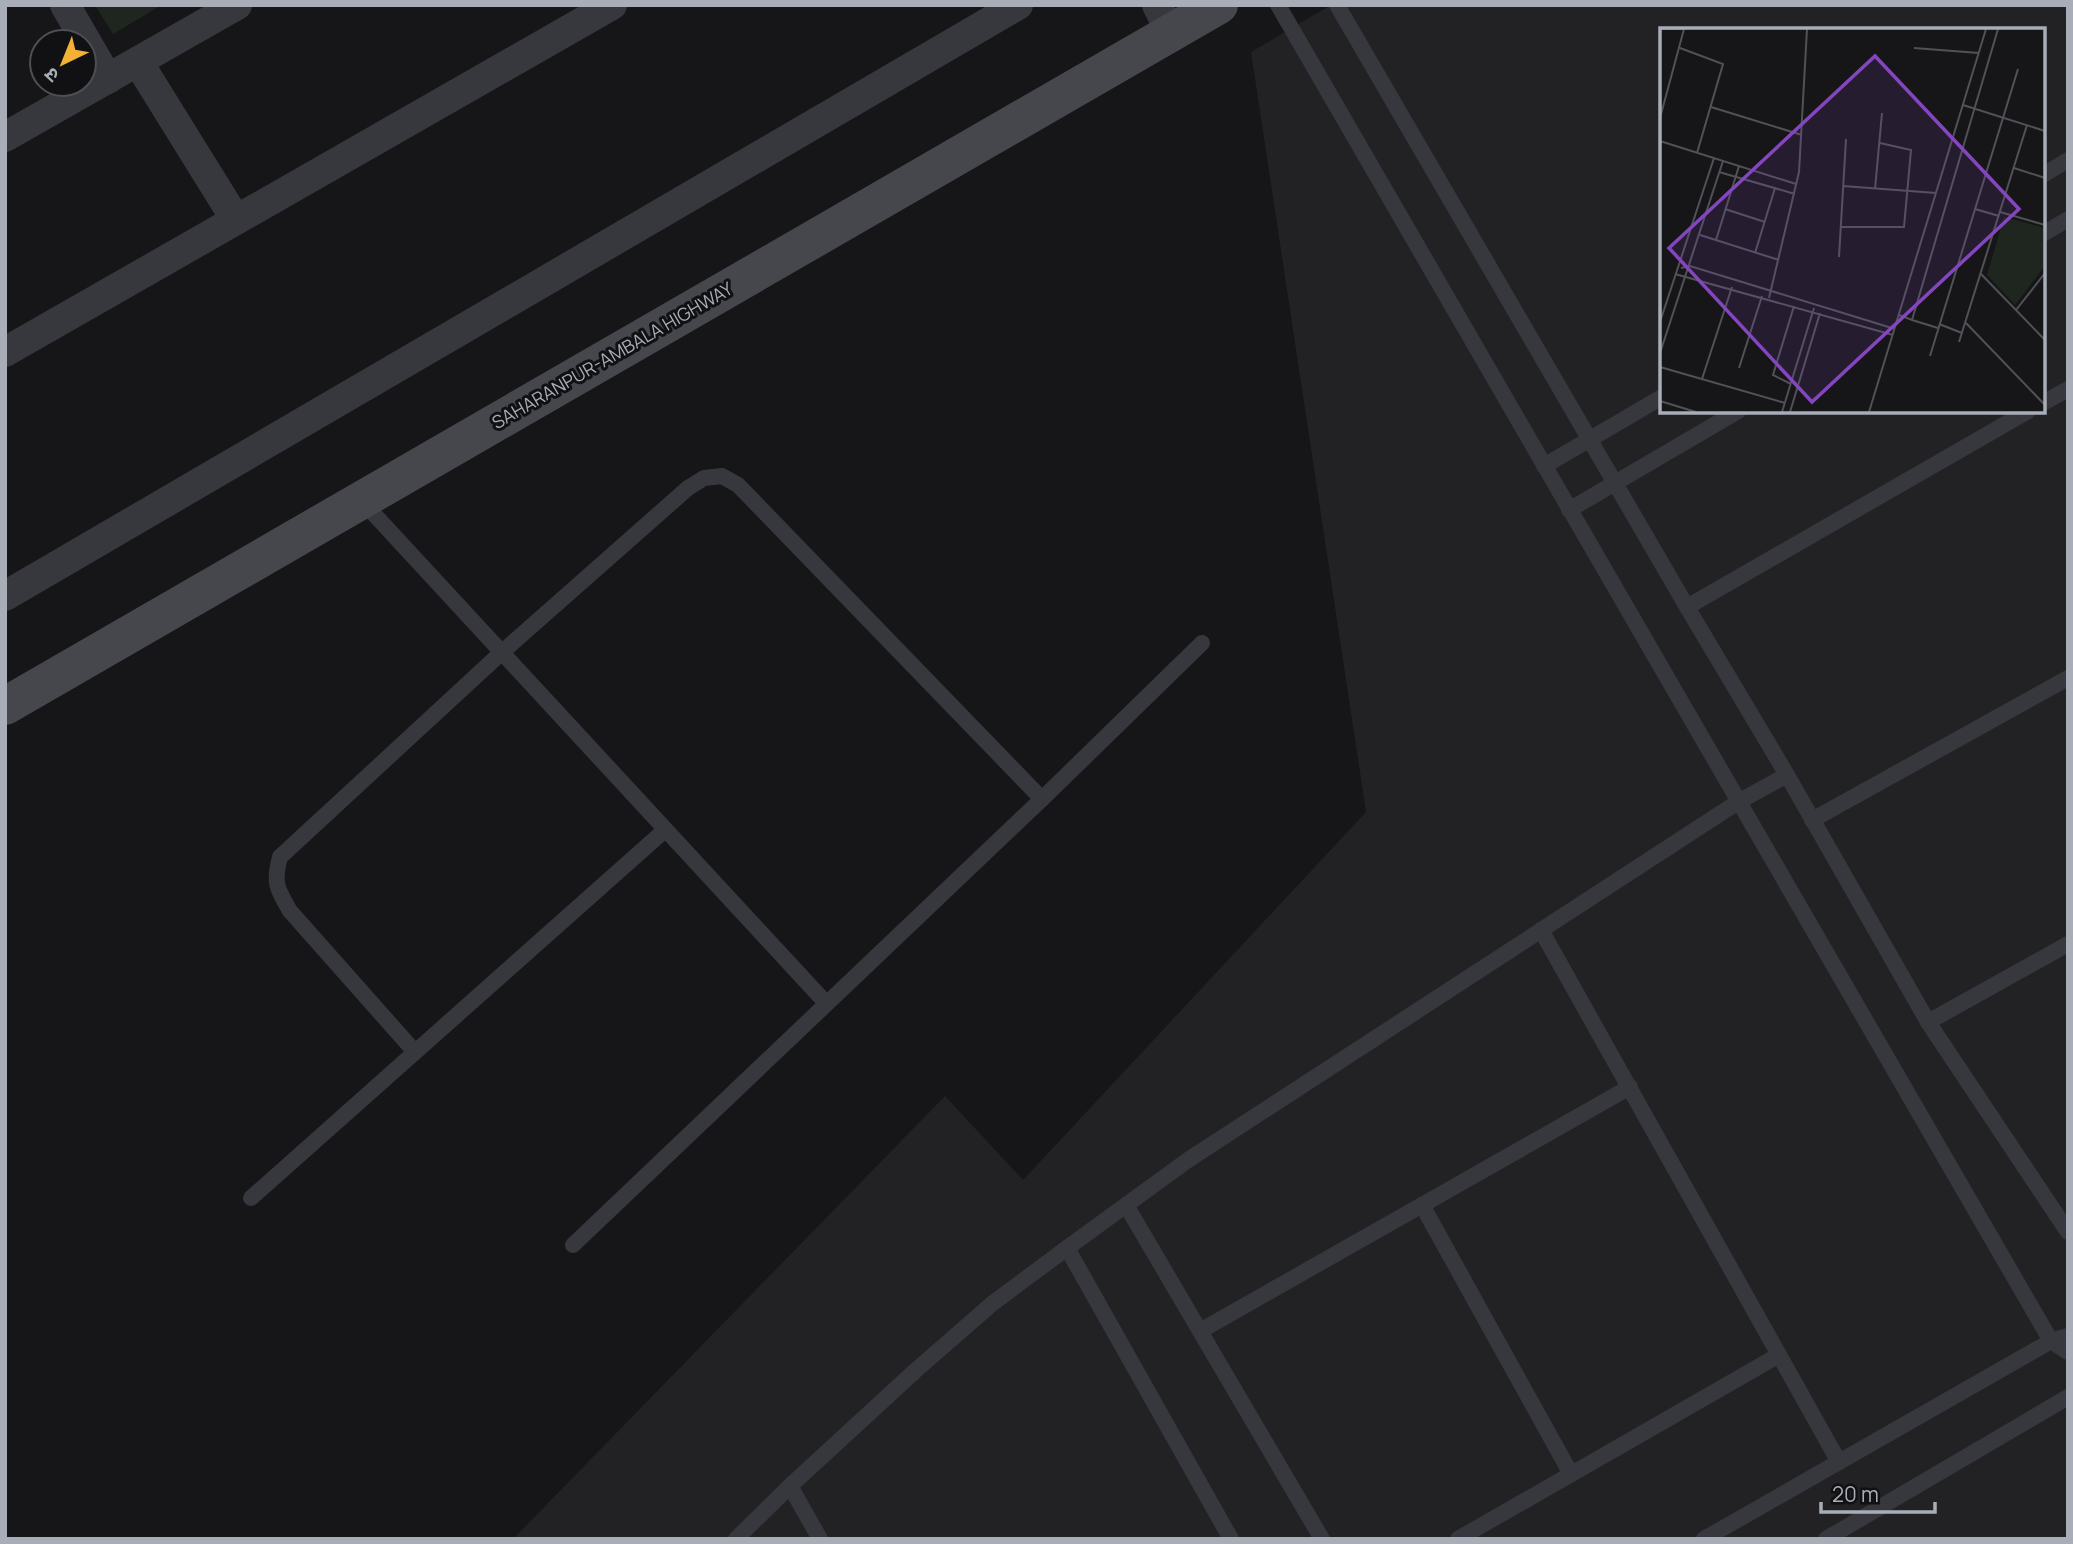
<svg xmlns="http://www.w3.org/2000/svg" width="2073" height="1544" font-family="Manrope,'Noto Sans Devanagari',sans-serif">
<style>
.built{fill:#222225;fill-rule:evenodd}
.green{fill:#1e261f}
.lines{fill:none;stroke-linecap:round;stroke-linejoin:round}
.lane{stroke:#37383d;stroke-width:16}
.street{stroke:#37383d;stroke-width:30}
.secondary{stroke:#45474d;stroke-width:38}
.labels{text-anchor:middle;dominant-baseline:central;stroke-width:6;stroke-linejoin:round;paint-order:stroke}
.street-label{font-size:18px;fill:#a8adb8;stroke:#111113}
.inset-road{fill:none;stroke:#505258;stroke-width:2}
.view{fill:#8446be;fill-opacity:0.15;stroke:#8446be;stroke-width:3.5}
.inset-edge{fill:none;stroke:#a8adb8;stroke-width:3.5}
</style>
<rect width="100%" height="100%" fill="#161618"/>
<path class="built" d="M 1331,5 L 2068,5 L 2068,1539 L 513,1539 L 945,1096 L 1023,1180 L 1366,812 L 1251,52 ZM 1662,30 L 2043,30 L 2043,411 L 1662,411 Z"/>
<path class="green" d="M 95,5 L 162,5 L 113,34 Z"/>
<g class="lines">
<g class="lane">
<path d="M 1278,5 L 2051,1341 L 2068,1352"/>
<path d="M 1337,5 L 1687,607 L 1787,775 L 1928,1022 L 2068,1232"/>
<path d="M 2043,175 L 2068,160"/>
<path d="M 2043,234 L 2068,219"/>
<path d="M 2043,403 L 2068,389"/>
<path d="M 1544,466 L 1662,397"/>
<path d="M 361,500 L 826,1003"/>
<path d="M 1569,510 L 1738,411"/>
<path d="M 1687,607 L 2028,411"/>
<path d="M 1812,820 L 2068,678"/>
<path d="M 1541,930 L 1839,1462"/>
<path d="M 1928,1022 L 2068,944"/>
<path d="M 415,1052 L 290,911 C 277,889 273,883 280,857 L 501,653 L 688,488 L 704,478 L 722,476 L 738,485 L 1042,799"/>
<path d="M 251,1198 L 665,830"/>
<path d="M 1126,1205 L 1322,1539"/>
<path d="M 1422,1205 L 1571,1474"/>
<path d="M 573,1245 L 1042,799 L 1202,643"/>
<path d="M 1067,1248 L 1231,1539"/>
<path d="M 1200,1331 L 1630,1087"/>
<path d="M 790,1486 L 820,1539"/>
<path d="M 736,1539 L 790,1486 L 915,1371 L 993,1303 L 1067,1248 L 1188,1160 L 1738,802 L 1787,775"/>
<path d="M 1458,1539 L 1779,1355"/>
<path d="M 1704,1539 L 2051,1341 L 2068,1336"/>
<path d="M 1826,1539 L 2068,1397"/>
</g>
<g class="street">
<path d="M 65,5 L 108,79"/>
<path d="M 1157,5 L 1171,33"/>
<path d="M 138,62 L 236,220"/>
<path d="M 5,137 L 237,5"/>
<path d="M 5,352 L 612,5"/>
<path d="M 5,596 L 1018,5"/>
</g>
<path class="secondary" d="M 5,706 L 1219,5"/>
</g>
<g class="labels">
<g class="street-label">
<text transform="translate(612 355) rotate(-30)">SAHARANPUR-AMBALA HIGHWAY</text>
</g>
</g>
<g transform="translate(1660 28)">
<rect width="385" height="385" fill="#161618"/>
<path d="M 344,189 L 385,200 L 385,238 L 355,277 L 327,247 Z" fill="#1e261f"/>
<path class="inset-road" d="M 0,1 L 24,1 L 0,90M 20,20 L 63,36 L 37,125M 254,20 L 319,25M 303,77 L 385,103M 51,79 L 142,107M 0,113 L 136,156M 354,140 L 385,150M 59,144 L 135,166M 183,158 L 276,165M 215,161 L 222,85M 65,181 L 105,194M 315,181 L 339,188M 340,184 L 385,197M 181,199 L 244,199 L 251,122 L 220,115M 40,207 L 119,232M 56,212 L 79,138M 95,225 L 115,160M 179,229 L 186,111M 21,240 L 30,238 L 235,301M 15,246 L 233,307M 321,246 L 385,312M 109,270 L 139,144 L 147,1M 356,282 L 385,245M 239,287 L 252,292 L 338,1M 252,292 L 278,300M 0,294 L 54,130M 306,295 L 385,377M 279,296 L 302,305M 299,314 L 367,97M 0,325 L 63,133M 270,328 L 358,41M 0,339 L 125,375M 79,340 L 102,268M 42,351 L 72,259M 131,356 L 113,347 L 134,278M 0,373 L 36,384M 122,384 L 154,280M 130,384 L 160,285M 209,384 L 326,1"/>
<path class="view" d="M 215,28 L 359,181 L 152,374 L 9,220 Z"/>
<rect width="385" height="385" class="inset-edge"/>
</g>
<rect width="2073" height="1544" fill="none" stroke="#a8adb8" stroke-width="14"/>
<g transform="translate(63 63) rotate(223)"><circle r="33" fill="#111113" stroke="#4d4f55" stroke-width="2"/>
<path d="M0-5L12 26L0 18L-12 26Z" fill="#f2b134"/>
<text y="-10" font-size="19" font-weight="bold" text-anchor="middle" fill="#a8adb8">उ</text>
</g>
<path d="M1821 1502v10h114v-10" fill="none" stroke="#a8adb8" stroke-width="3.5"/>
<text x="1832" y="1502" font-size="21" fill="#a8adb8" stroke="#111113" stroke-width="5" paint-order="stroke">20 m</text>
</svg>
